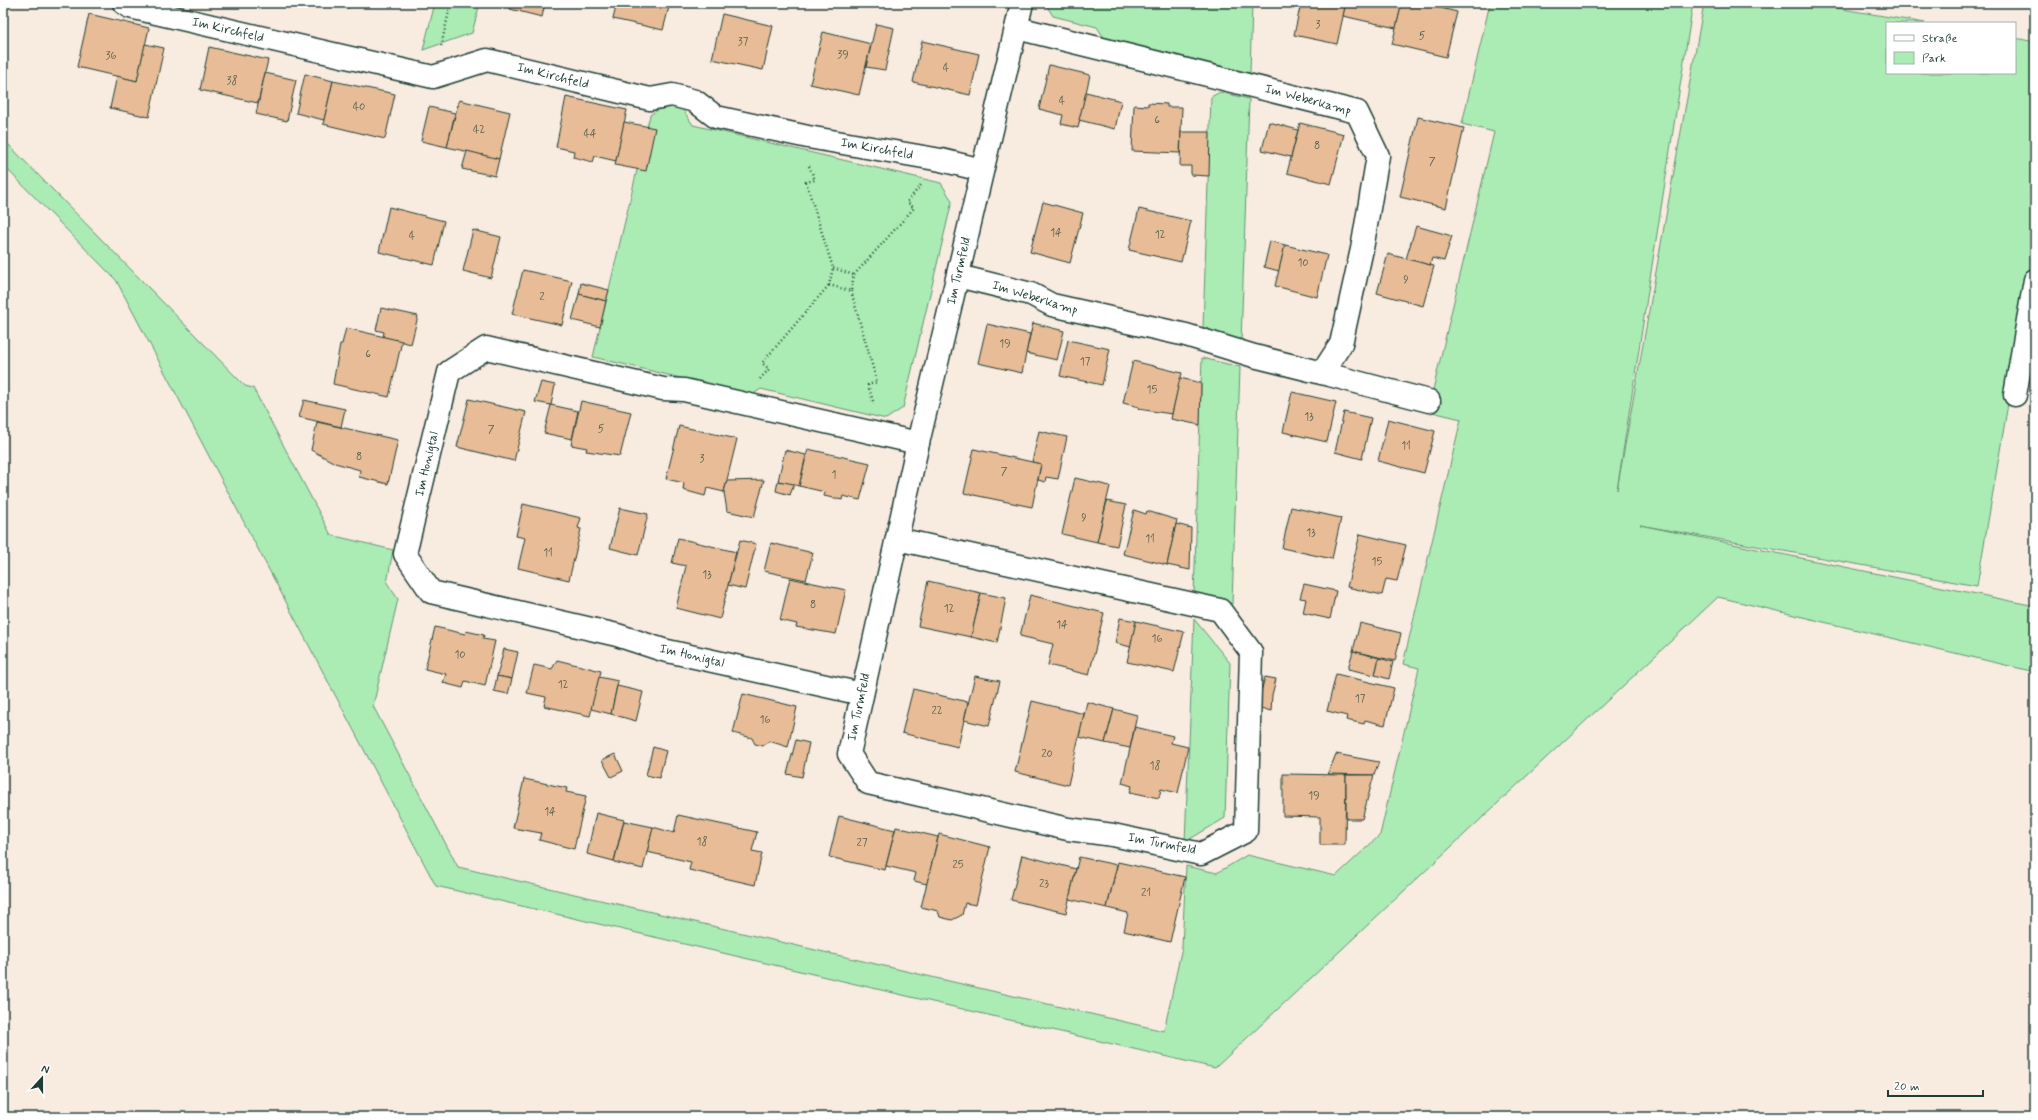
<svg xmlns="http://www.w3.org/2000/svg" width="2038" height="1120" font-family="Mynerve,sans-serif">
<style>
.green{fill:#abebb4;stroke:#659474}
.building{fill:#e7bc97;stroke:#1f3d34}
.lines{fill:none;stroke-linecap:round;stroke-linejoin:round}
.minor-casing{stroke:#1f3d34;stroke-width:25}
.path{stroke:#1f3d34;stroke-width:2.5;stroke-dasharray:1 3;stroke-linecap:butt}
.minor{stroke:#fff;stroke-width:22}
.labels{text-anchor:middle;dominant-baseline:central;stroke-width:3.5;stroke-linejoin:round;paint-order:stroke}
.number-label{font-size:11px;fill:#515d4d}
.street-label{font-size:13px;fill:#1f3d34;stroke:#fff}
</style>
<rect width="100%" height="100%" fill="#f8ebe0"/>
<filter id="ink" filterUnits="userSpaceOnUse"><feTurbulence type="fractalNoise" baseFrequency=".025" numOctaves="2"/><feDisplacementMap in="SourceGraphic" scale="8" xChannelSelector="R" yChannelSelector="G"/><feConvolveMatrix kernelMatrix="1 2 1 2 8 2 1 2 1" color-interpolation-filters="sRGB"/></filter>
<g filter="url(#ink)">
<g class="green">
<path d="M 435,3 L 480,3 L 472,33 L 423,50 Z"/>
<path d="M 1045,3 L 1252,3 L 1250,74 L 1106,41 L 1097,27 L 1053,16 Z"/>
<path d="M 1490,3 L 1693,3 L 1617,490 L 1704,3 L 1807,3 L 1925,23 L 1887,23 L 1887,73 L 2015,73 L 2015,38 L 2035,42 L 2035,245 L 1977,586 L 1640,525 L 2035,606 L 2035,672 L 1718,597 L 1215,1068 L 436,886 L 116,280 L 3,165 L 3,139 L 245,386 L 253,388 L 331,535 L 393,550 L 387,583 L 398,599 L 373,706 L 458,867 L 1164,1031 L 1182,947 L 1186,866 L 1217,873 L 1247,855 L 1336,876 L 1380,835 L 1419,668 L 1403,664 L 1461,419 L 1428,411 L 1494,132 L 1462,124 Z"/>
<path d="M 1220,92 L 1249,99 L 1241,343 L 1203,327 L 1211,97 Z"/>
<path d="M 666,104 L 682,108 L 693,125 L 941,183 L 952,201 L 903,408 L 886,419 L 761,389 L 752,395 L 593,357 L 650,115 Z"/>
<path d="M 1202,358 L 1240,367 L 1232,604 L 1194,595 Z"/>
<path d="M 1194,619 L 1230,663 L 1225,818 L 1185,842 Z"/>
</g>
<g class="building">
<path d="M 328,3 L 350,3 L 349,8 Z"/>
<path d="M 511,3 L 545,3 L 542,17 L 510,9 Z"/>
<path d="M 617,3 L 670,3 L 663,30 L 613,19 Z"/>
<path d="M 1301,3 L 1346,3 L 1337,44 L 1294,35 Z"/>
<path d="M 1346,3 L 1402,3 L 1396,28 L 1343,16 Z"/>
<path d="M 1402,3 L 1421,3 L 1457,12 L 1446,57 L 1392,44 Z"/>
<path d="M 89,14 L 149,28 L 137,81 L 77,67 Z"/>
<path d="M 722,14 L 773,26 L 763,70 L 712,59 Z"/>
<path d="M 876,24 L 894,28 L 885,70 L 866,67 Z"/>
<path d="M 823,32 L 871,44 L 859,95 L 810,84 Z"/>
<path d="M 922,41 L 979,54 L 970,95 L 913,82 Z"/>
<path d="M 145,44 L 164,48 L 149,117 L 110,108 L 117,76 L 137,81 Z"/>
<path d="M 209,47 L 268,60 L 258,103 L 200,90 Z"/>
<path d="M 1049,65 L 1090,75 L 1078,128 L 1061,124 L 1063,115 L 1039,109 Z"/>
<path d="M 265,73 L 296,80 L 287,121 L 256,114 Z"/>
<path d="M 305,74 L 333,81 L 324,120 L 296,113 Z"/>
<path d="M 333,81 L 395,94 L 385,139 L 323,124 Z"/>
<path d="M 1086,92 L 1121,101 L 1115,129 L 1079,120 Z"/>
<path d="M 566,97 L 627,110 L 616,161 L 595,156 L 593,162 L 573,157 L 574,151 L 556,147 Z"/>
<path d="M 459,100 L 510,112 L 499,159 L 447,147 Z"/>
<path d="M 1148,103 L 1167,104 L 1167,107 L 1182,107 L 1180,153 L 1132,151 L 1134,105 L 1148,106 Z"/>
<path d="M 429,107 L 455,113 L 447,147 L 421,141 Z"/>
<path d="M 1418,117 L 1464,128 L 1446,208 L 1400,197 Z"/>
<path d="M 624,122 L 655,128 L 646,171 L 615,165 Z"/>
<path d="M 1269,122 L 1298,130 L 1291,157 L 1262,150 Z"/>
<path d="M 1300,123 L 1344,134 L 1331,184 L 1287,173 Z"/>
<path d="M 1181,132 L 1210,132 L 1209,176 L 1191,175 L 1191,166 L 1180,166 Z"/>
<path d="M 467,151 L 499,159 L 495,176 L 462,169 Z"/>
<path d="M 1043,202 L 1083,213 L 1070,263 L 1030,252 Z"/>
<path d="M 389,207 L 444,221 L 434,265 L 379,252 Z"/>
<path d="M 1139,209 L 1191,221 L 1181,262 L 1129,250 Z"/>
<path d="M 1416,226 L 1452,236 L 1444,261 L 1432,258 L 1430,265 L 1406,259 Z"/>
<path d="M 473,230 L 501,237 L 491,278 L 463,271 Z"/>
<path d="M 1270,241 L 1285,245 L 1279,271 L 1264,267 Z"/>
<path d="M 1285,245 L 1327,255 L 1317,297 L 1275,286 Z"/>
<path d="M 1388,254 L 1434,266 L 1423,306 L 1377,293 Z"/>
<path d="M 523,270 L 572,281 L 562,325 L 512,314 Z"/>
<path d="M 581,283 L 609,290 L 606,301 L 579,294 Z"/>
<path d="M 579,294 L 606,301 L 600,327 L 572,320 Z"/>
<path d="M 381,308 L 418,316 L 411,344 L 383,337 L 384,332 L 376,330 Z"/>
<path d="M 1033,323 L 1064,331 L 1057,360 L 1026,353 Z"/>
<path d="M 987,324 L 1030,334 L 1022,373 L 978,363 Z"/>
<path d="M 346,328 L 402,341 L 389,397 L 333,384 L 340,344 L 342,344 Z"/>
<path d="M 1068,340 L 1110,349 L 1102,385 L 1060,376 Z"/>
<path d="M 1133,361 L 1182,373 L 1172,414 L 1138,409 L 1139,407 L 1123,403 Z"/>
<path d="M 1180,378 L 1201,383 L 1200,425 L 1171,419 Z"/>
<path d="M 541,382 L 555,385 L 551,405 L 535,402 Z"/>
<path d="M 1292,392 L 1336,402 L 1327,442 L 1283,432 Z"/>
<path d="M 469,399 L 526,412 L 514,461 L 457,447 Z"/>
<path d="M 304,400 L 345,409 L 341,427 L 299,417 Z"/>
<path d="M 581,401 L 631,412 L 620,456 L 586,451 L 587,448 L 571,445 Z"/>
<path d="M 551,405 L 578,411 L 572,439 L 544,433 Z"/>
<path d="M 1344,412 L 1371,418 L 1362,459 L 1335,452 Z"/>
<path d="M 1388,419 L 1435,431 L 1424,473 L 1378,461 Z"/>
<path d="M 317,422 L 398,440 L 388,484 L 359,477 L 360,470 L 335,463 L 311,450 Z"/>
<path d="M 679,426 L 737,439 L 724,492 L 707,488 L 705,496 L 683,490 L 684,483 L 666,479 Z"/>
<path d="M 1039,431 L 1067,437 L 1058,479 L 1046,477 L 1045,482 L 1038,480 L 1041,464 L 1032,462 Z"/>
<path d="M 808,449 L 870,463 L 860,500 L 843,496 L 842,500 L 824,496 L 825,492 L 799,486 Z"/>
<path d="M 974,449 L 1041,464 L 1032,507 L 964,493 Z"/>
<path d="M 785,450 L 806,455 L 799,486 L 778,481 Z"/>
<path d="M 1075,478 L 1110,486 L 1097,542 L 1062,534 Z"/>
<path d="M 764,480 L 754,517 L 727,511 L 724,492 L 727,481 Z"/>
<path d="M 778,481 L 794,484 L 790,495 L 776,491 Z"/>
<path d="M 1107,501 L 1126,505 L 1117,546 L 1097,542 Z"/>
<path d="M 523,504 L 581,518 L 578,528 L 581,529 L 569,580 L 518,568 L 525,538 L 516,536 Z"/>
<path d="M 1291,507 L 1341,518 L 1332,559 L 1282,548 Z"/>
<path d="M 620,508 L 648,514 L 638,555 L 610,548 Z"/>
<path d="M 1134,510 L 1146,514 L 1147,511 L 1177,520 L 1167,565 L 1123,554 Z"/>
<path d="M 1176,524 L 1191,528 L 1190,570 L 1167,565 Z"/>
<path d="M 1360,534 L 1406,545 L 1397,581 L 1386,579 L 1382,595 L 1347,587 Z"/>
<path d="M 678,538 L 736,552 L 720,619 L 676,608 L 686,566 L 672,563 Z"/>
<path d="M 740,540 L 756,544 L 745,589 L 728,585 Z"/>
<path d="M 771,543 L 813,553 L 806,580 L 764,571 Z"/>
<path d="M 790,578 L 846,590 L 836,634 L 796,627 L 797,624 L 780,620 Z"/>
<path d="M 928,581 L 981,593 L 971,637 L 918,626 Z"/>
<path d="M 1304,584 L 1336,591 L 1330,619 L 1303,613 L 1306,599 L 1300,598 Z"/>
<path d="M 981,593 L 1006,598 L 997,643 L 971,637 Z"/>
<path d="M 1030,595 L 1104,613 L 1089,675 L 1048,665 L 1053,644 L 1020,636 Z"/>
<path d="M 1120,618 L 1136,621 L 1131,647 L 1115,643 Z"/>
<path d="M 1136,621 L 1184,632 L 1174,672 L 1127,662 Z"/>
<path d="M 1360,623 L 1401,633 L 1395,661 L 1353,651 Z"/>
<path d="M 435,627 L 465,634 L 466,631 L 484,635 L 483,639 L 495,641 L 485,686 L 465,681 L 463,688 L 443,683 L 446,674 L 425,669 Z"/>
<path d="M 504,649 L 518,652 L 512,679 L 497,676 Z"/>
<path d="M 1353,651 L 1379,658 L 1375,675 L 1348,669 Z"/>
<path d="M 1379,658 L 1393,662 L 1389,679 L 1375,675 Z"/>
<path d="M 557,660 L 601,671 L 590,716 L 544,706 L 546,697 L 527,693 L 534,665 L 552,669 Z"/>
<path d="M 1336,674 L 1394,688 L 1385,725 L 1365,720 L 1364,724 L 1346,720 L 1347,716 L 1327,711 Z"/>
<path d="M 497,676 L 512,679 L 508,694 L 494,691 Z"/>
<path d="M 975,676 L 1000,681 L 989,726 L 964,720 Z"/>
<path d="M 599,677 L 618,681 L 611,714 L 591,709 Z"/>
<path d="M 1265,677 L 1276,679 L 1272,695 L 1271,711 L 1257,707 Z"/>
<path d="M 617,686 L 643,692 L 636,721 L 611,714 Z"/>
<path d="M 913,689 L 968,702 L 958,747 L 902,733 Z"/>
<path d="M 743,694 L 797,707 L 788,747 L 769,741 L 763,746 L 755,744 L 752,738 L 733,733 Z"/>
<path d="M 1032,701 L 1084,714 L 1068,785 L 1015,772 Z"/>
<path d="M 1087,702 L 1114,709 L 1105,743 L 1079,737 Z"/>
<path d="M 1114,709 L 1137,715 L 1130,748 L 1105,743 Z"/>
<path d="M 1135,727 L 1173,736 L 1171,743 L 1188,747 L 1178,793 L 1161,789 L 1159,798 L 1130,792 L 1132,786 L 1122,783 Z"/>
<path d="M 796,740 L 809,743 L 802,777 L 787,774 Z"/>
<path d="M 653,747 L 666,751 L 659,778 L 646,775 Z"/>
<path d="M 615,754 L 623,771 L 611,777 L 602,760 Z"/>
<path d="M 1336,754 L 1379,762 L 1374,775 L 1328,774 Z"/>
<path d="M 1283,774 L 1346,775 L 1345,845 L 1320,845 L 1320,817 L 1283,816 Z"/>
<path d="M 1346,775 L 1374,775 L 1362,819 L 1346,819 Z"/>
<path d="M 524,779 L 567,788 L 566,792 L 586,796 L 574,849 L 539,840 L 541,833 L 513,828 Z"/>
<path d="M 596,813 L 624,820 L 614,861 L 587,854 Z"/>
<path d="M 678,815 L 757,832 L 752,851 L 762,853 L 755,885 L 689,870 L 691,862 L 647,852 L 653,827 L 674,833 Z"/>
<path d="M 839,816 L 895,830 L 885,870 L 829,857 Z"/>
<path d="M 624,821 L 653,827 L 643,869 L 614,862 Z"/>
<path d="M 896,827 L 938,837 L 927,884 L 914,881 L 916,873 L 886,866 Z"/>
<path d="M 939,834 L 990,847 L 976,905 L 965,903 L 962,915 L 952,920 L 940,917 L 938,911 L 921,907 Z"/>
<path d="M 1022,855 L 1076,869 L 1066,913 L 1011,900 Z"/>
<path d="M 1079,857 L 1117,865 L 1107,908 L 1069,899 Z"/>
<path d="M 1118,862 L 1185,877 L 1170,942 L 1124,931 L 1128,913 L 1107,908 Z"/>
</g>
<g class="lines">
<defs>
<g id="minor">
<path d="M 124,3 L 130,7 L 433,77 L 487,60 L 650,99 L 672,95 L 695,101 L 716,117 L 808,137 L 941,160 L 982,170"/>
<path d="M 958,276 L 1031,294 L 1052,305 L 1186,335 L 1254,356 L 1322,373 L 1341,344 L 1362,249 L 1378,156 L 1357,112 L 1017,28"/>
<path d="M 1322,373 L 1429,401"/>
<path d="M 2015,395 L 2035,280"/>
<path d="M 897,539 L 1220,610 L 1251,652 L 1246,831 L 1201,854 L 1113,835 L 1068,829 L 868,783 L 849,754 L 918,443 L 1022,3"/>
<path d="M 862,694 L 663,650 L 617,635 L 431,592 L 405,554 L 449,372 L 486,348 L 663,389 L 684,390 L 918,443"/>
</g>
</defs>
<use href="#minor" class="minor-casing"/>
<g class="path">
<path d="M 441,46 L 451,3"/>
<path d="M 809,166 L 815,180 L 806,182 L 833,268 L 829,285 L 851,291 L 854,275 L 833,268"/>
<path d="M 854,275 L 914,208 L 907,202 L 921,185"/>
<path d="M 851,291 L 877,382 L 868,385 L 874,404"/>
<path d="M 760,379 L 769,369 L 762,363 L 829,285"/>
</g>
<use href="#minor" class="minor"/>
</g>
</g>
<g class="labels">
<g class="number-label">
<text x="1318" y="25">3</text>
<text x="1422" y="36">5</text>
<text x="743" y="42">37</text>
<text x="843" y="55">39</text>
<text x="111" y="56">36</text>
<text x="946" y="68">4</text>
<text x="232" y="81">38</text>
<text x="1062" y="101">4</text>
<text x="359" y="107">40</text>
<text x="1157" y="120">6</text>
<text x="479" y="130">42</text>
<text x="590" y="134">44</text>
<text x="1317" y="146">8</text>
<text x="1432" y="162">7</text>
<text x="1056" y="233">14</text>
<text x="1160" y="235">12</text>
<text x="412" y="236">4</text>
<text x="1303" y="263">10</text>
<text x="1406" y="280">9</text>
<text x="542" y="297">2</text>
<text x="1005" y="344">19</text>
<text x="368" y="354">6</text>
<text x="1085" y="362">17</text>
<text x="1152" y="390">15</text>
<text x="1309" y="417">13</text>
<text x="601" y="429">5</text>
<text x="491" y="430">7</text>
<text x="1406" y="446">11</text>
<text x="359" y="457">8</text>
<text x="702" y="459">3</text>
<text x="1004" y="472">7</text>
<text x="834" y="475">1</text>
<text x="1084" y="518">9</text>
<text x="1311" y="533">13</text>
<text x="1150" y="539">11</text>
<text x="548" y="553">11</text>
<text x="1377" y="562">15</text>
<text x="707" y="575">13</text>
<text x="813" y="605">8</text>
<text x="949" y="609">12</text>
<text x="1062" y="625">14</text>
<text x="1157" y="639">16</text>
<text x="460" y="655">10</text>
<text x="563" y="685">12</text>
<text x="1360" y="699">17</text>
<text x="937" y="711">22</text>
<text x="765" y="720">16</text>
<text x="1047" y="754">20</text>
<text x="1155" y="766">18</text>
<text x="1314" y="796">19</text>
<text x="550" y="812">14</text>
<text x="702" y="842">18</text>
<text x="862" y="843">27</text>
<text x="958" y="865">25</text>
<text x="1044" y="884">23</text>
<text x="1146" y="893">21</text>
</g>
<g class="street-label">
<text transform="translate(228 30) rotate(13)">Im Kirchfeld</text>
<text transform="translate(553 76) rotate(14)">Im Kirchfeld</text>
<text transform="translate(1308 100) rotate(15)">Im Weberkamp</text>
<text transform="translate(877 149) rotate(10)">Im Kirchfeld</text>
<text transform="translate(959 271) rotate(-77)">Im Turmfeld</text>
<text transform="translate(1035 298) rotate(17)">Im Weberkamp</text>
<text transform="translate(427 464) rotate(-77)">Im Honigtal</text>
<text transform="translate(692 656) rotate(13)">Im Honigtal</text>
<text transform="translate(859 707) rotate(-78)">Im Turmfeld</text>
<text transform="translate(1162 844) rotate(11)">Im Turmfeld</text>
</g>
</g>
<rect width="2038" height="1120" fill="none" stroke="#fff" stroke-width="16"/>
<rect x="8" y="8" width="2022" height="1104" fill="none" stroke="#1f3d34" stroke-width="1.5" filter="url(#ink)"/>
<rect x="1886" y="22" width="130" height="52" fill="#ffffff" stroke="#a5b1ae"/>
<rect x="1894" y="35" width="20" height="6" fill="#ffffff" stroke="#a5b1ae"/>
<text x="1922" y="42" font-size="12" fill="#1f3d34">Straße</text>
<rect x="1894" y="52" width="20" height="12" fill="#abebb4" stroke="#a5b1ae"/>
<text x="1922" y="62" font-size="12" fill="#1f3d34">Park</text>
<g transform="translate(42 1078) rotate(21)" stroke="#ffffff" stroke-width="3" paint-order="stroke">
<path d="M0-3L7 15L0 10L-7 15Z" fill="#1f3d34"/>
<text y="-6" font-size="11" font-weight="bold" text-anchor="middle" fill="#1f3d34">N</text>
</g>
<path d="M1888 1090v6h95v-6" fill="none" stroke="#1f3d34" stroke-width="2"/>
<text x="1894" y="1090" font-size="12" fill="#1f3d34" stroke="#ffffff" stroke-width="3" paint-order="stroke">20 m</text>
</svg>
